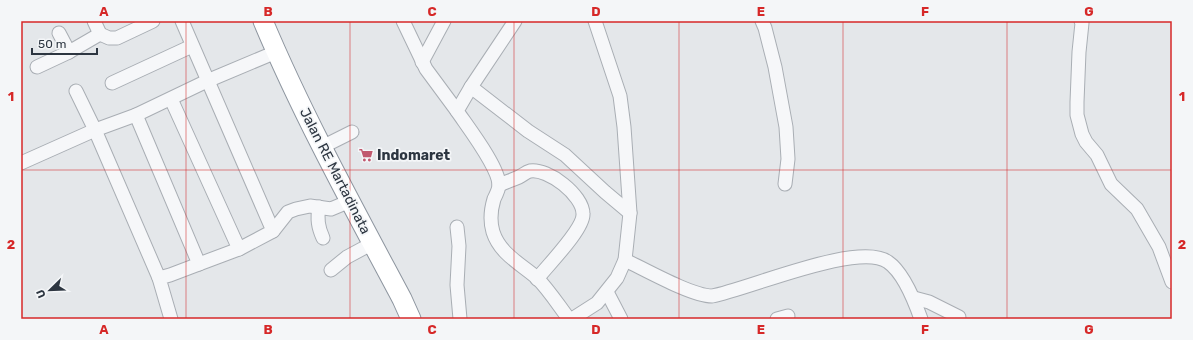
<svg xmlns="http://www.w3.org/2000/svg" width="1193" height="340" font-family="Rubik,sans-serif">
<style>
.lines{fill:none;stroke-linecap:round;stroke-linejoin:round}
.minor-casing{stroke:#a9aeb4;stroke-width:15}
.highway-casing{stroke:#8d959f;stroke-width:21}
.minor{stroke:#f6f7f9;stroke-width:13}
.highway{stroke:#fff;stroke-width:19}
.grid{fill:none;stroke:#d62828;stroke-width:1;stroke-opacity:0.55}
.labels{text-anchor:middle;dominant-baseline:central;stroke-width:3.5;stroke-linejoin:round;paint-order:stroke}
.poi-label{font-size:14px;font-weight:bold;fill:#2d3641;stroke:#f4f6f8;text-anchor:start}
.street-label{font-size:14px;fill:#2d3641;stroke:#f4f6f8}
.neatline{fill:none;stroke:#d62828;stroke-width:1.5}
.grid-label{font-size:13px;text-anchor:middle;font-weight:bold;fill:#d62828}
</style>
<rect width="100%" height="100%" fill="#e4e7ea"/>
<g class="lines">
<defs>
<g id="minor">
<path d="M 182,21 L 273,231 L 239,249 L 199,264"/>
<path d="M 403,21 L 426,69 L 457,111"/>
<path d="M 762,21 L 765,28 L 775,67 L 786,127 L 788,159 L 785,184"/>
<path d="M 1081,21 L 1082,23 L 1079,52 L 1077,102 L 1077,115 L 1082,134 L 1086,142 L 1097,155 L 1111,184 L 1137,209 L 1159,247 L 1172,282"/>
<path d="M 59,33 L 69,52 L 100,34 L 94,21"/>
<path d="M 100,34 L 109,38 L 117,38 L 153,21"/>
<path d="M 422,62 L 444,21"/>
<path d="M 37,67 L 69,52"/>
<path d="M 112,83 L 192,46"/>
<path d="M 471,87 L 515,21"/>
<path d="M 76,91 L 95,130 L 159,278"/>
<path d="M 171,99 L 239,249"/>
<path d="M 136,115 L 199,264 L 170,275 L 159,278 L 171,319"/>
<path d="M 322,147 L 352,132"/>
<path d="M 21,163 L 95,130 L 136,115 L 207,81 L 276,52"/>
<path d="M 499,185 C 506,182 512,180 519,177 C 523,175 526,172 530,171 C 548,168 583,195 583,214 C 584,229 547,266 537,279"/>
<path d="M 319,207 C 317,219 318,227 323,238"/>
<path d="M 457,227 L 459,246 L 457,285 L 460,319"/>
<path d="M 273,231 L 288,212 L 296,209 L 310,206 L 331,209 L 350,201"/>
<path d="M 625,260 C 646,270 692,296 712,296 C 749,289 859,241 888,262 C 904,273 915,302 921,319"/>
<path d="M 331,270 L 347,257 L 373,243"/>
<path d="M 607,292 L 621,319"/>
<path d="M 914,298 L 929,302 L 959,317"/>
<path d="M 569,319 C 559,306 549,290 537,278 C 521,264 500,254 493,232 C 490,222 491,209 494,199 C 496,195 499,189 499,185 C 499,167 467,126 457,111 L 471,87 L 528,131 L 565,155 L 605,192 L 630,213"/>
<path d="M 572,319 L 597,303 L 617,278 L 625,260 L 630,213 L 624,127 L 620,96 L 595,21"/>
<path d="M 777,319 L 788,316"/>
</g>
<path id="highway" d="M 263,21 C 303,116 353,207 402,299 L 411,319"/>
</defs>
<use href="#minor" class="minor-casing"/>
<use href="#highway" class="highway-casing"/>
<use href="#minor" class="minor"/>
<use href="#highway" class="highway"/>
</g>
<path class="grid" d="M 186,21 L 186,319M 350,21 L 350,319M 514,21 L 514,319M 679,21 L 679,319M 843,21 L 843,319M 1007,21 L 1007,319M 21,170 L 1172,170"/>
<defs>
<symbol id="supermarket-bare" viewBox="-9 -9 18 18"><path d="M-6-5.5h2.5l.6 2H6L4.5 2H-2.5L-4.4-4H-6ZM-1.5 3.2a1.3 1.3 0 1 0 .1 0ZM3 3.2a1.3 1.3 0 1 0 .1 0Z" fill="#c1586e" stroke="#f4f6f8" stroke-width="2.5" paint-order="stroke"/></symbol>
</defs>
<g fill-rule="evenodd">
<use href="#supermarket-bare" x="356" y="145" width="20" height="20"/>
</g>
<g class="labels">
<g class="poi-label">
<text x="377" y="155">Indomaret</text>
</g>
<g class="street-label">
<text transform="translate(335 171) rotate(63)">Jalan RE Martadinata</text>
</g>
</g>
<rect width="1193" height="340" fill="none" stroke="#f4f6f8" stroke-width="44"/>
<g transform="translate(50 290) rotate(247)" stroke="#f4f6f8" stroke-width="3" paint-order="stroke">
<path d="M0-3L7 15L0 10L-7 15Z" fill="#2d3641"/>
<text y="-6" font-size="11" font-weight="bold" text-anchor="middle" fill="#2d3641">U</text>
</g>
<path d="M32 48v6h65v-6" fill="none" stroke="#2d3641" stroke-width="2"/>
<text x="38" y="48" font-size="12" fill="#2d3641" stroke="#f4f6f8" stroke-width="3" paint-order="stroke">50 m</text>
<rect x="22" y="22" width="1149" height="296" class="neatline"/>
<g class="grid-label">
<text x="104" y="16">A</text>
<text x="268" y="16">B</text>
<text x="432" y="16">C</text>
<text x="596" y="16">D</text>
<text x="761" y="16">E</text>
<text x="925" y="16">F</text>
<text x="1089" y="16">G</text>
<text x="11" y="101">1</text>
<text x="1182" y="101">1</text>
<text x="11" y="249">2</text>
<text x="1182" y="249">2</text>
<text x="104" y="334">A</text>
<text x="268" y="334">B</text>
<text x="432" y="334">C</text>
<text x="596" y="334">D</text>
<text x="761" y="334">E</text>
<text x="925" y="334">F</text>
<text x="1089" y="334">G</text>
</g>
</svg>
